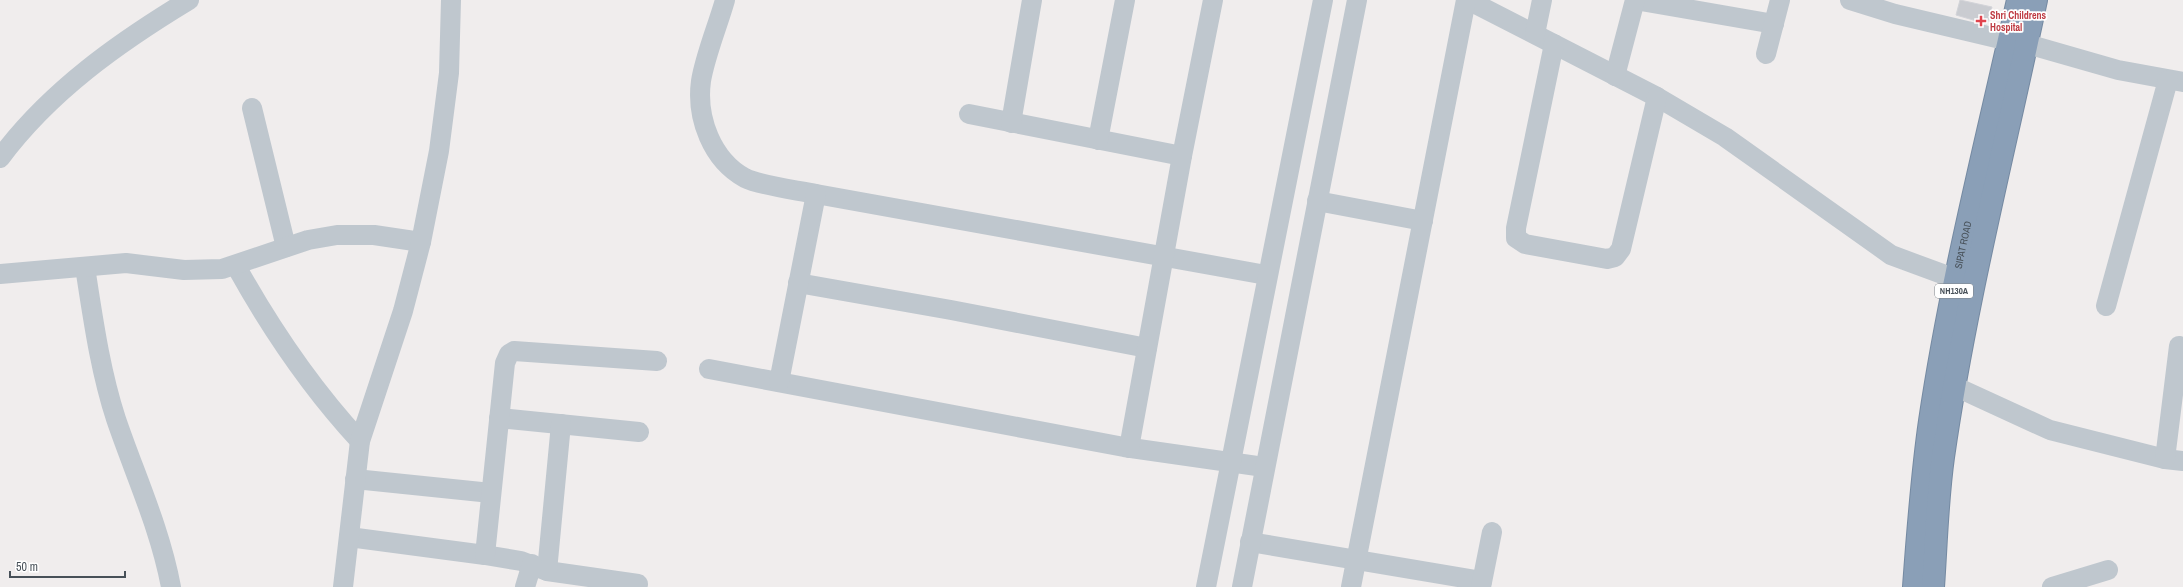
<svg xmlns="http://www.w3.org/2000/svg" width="2183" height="587" font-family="'Archivo Narrow',sans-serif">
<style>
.building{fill:#caccd1;stroke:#d2d3d8}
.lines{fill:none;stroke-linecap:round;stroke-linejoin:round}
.highway-casing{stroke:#758aa2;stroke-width:24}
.minor{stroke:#bfc7ce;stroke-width:20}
.highway{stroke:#8a9fb7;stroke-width:22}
.health-dot{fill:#e0444e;stroke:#fff;stroke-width:1.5}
.labels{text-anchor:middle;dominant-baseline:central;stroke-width:3.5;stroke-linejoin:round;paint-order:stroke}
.shield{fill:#fff;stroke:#7e848a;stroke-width:1}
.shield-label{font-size:9px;font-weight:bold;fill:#475058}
.health-label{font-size:10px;font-weight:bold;fill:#be3a42;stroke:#fff;text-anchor:start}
.street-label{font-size:10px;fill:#475058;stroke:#fff}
</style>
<rect width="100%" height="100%" fill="#f0eded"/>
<path class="building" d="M 1960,0 L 1992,7 L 1987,24 L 1956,15 Z"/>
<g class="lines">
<defs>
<g id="highway">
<path id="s1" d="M 1914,587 C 1918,532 1922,476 1930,421 C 1951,279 1987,140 2018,0"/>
<path d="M 1933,587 C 1936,544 1937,500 1943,457 C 1965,303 2004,152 2036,0"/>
</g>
</defs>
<use href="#highway" class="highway-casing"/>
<g class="minor">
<path d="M 725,0 C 718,25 705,56 701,81 C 696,118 712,160 745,178 C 761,186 797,190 816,194 L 1266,275"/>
<path d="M 1468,0 L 1657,97 L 1725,137 L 1891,255 L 1956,279"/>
<path d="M 1635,0 L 1774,24"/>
<path d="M 1850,0 L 1895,14 L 2009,41 L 2027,44 L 2118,70 L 2183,82"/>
<path d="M 1535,34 L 1542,0"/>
<path d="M 1554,44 L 1516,228 L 1516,238 L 1525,244 L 1607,259 L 1615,257 L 1621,249 L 1657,97"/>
<path d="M 1766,54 L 1780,0"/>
<path d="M 1615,76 L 1635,0"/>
<path d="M 252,108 L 286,247"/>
<path d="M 969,114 L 1182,156"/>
<path d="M 1011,123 L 1032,0"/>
<path d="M 1098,140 L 1125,0"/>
<path d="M 0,158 C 50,91 118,43 189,0"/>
<path d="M 1317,201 L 1423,221"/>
<path d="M 236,266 C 271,329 311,388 360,441"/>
<path d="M 85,267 C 93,318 100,370 116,419 C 135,475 160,528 171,587"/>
<path d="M 0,274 L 126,263 L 184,270 L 222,269 L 308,240 L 337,235 L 374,235 L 421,242"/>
<path d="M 798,283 L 951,310 L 1147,348"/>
<path d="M 2106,306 L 2168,80"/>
<path d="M 709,369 L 1124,447 L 1264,467"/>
<path d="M 779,382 L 816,194"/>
<path d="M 1954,386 L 2050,430 L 2165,459 L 2183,461"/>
<path d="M 499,418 L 639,432"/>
<path d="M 1129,448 L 1182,156 L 1213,0"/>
<path d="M 2165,459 L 2179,346"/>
<path d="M 355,479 L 491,493"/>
<path d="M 349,537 L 485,555 L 521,561 L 547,571 L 638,584"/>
<path d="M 1250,542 L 1482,581"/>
<path d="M 485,555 L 505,363 L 509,354 L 514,351 L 657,361"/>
<path d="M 547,571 L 561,424"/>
<path d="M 343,587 L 360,441 L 403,311 L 421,242 L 439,151 L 449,73 L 451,0"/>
<path d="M 525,587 L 532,564"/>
<path d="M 1206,587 L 1323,0"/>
<path d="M 1242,587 L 1357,0"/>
<path d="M 1351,587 L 1466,0"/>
<path d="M 1481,587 L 1492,532"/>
<path d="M 2052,587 L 2108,570"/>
</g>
<use href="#highway" class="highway"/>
</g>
<path class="health-dot" d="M1979 15h4v4h4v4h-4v4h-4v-4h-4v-4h4z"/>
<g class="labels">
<rect class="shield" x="1935" y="284" width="38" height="14" rx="3"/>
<g class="shield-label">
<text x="1954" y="291">NH130A</text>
</g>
<g class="health-label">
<text x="1990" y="15">Shri Childrens<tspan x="1990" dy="12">Hospital</tspan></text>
</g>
<g class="street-label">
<text stroke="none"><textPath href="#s1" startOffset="346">SIPAT ROAD</textPath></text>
</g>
</g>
<path d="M10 571v6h115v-6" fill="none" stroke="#475058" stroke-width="2"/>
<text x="16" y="571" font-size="12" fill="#475058" stroke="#ffffff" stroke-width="3" paint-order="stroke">50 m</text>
</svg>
